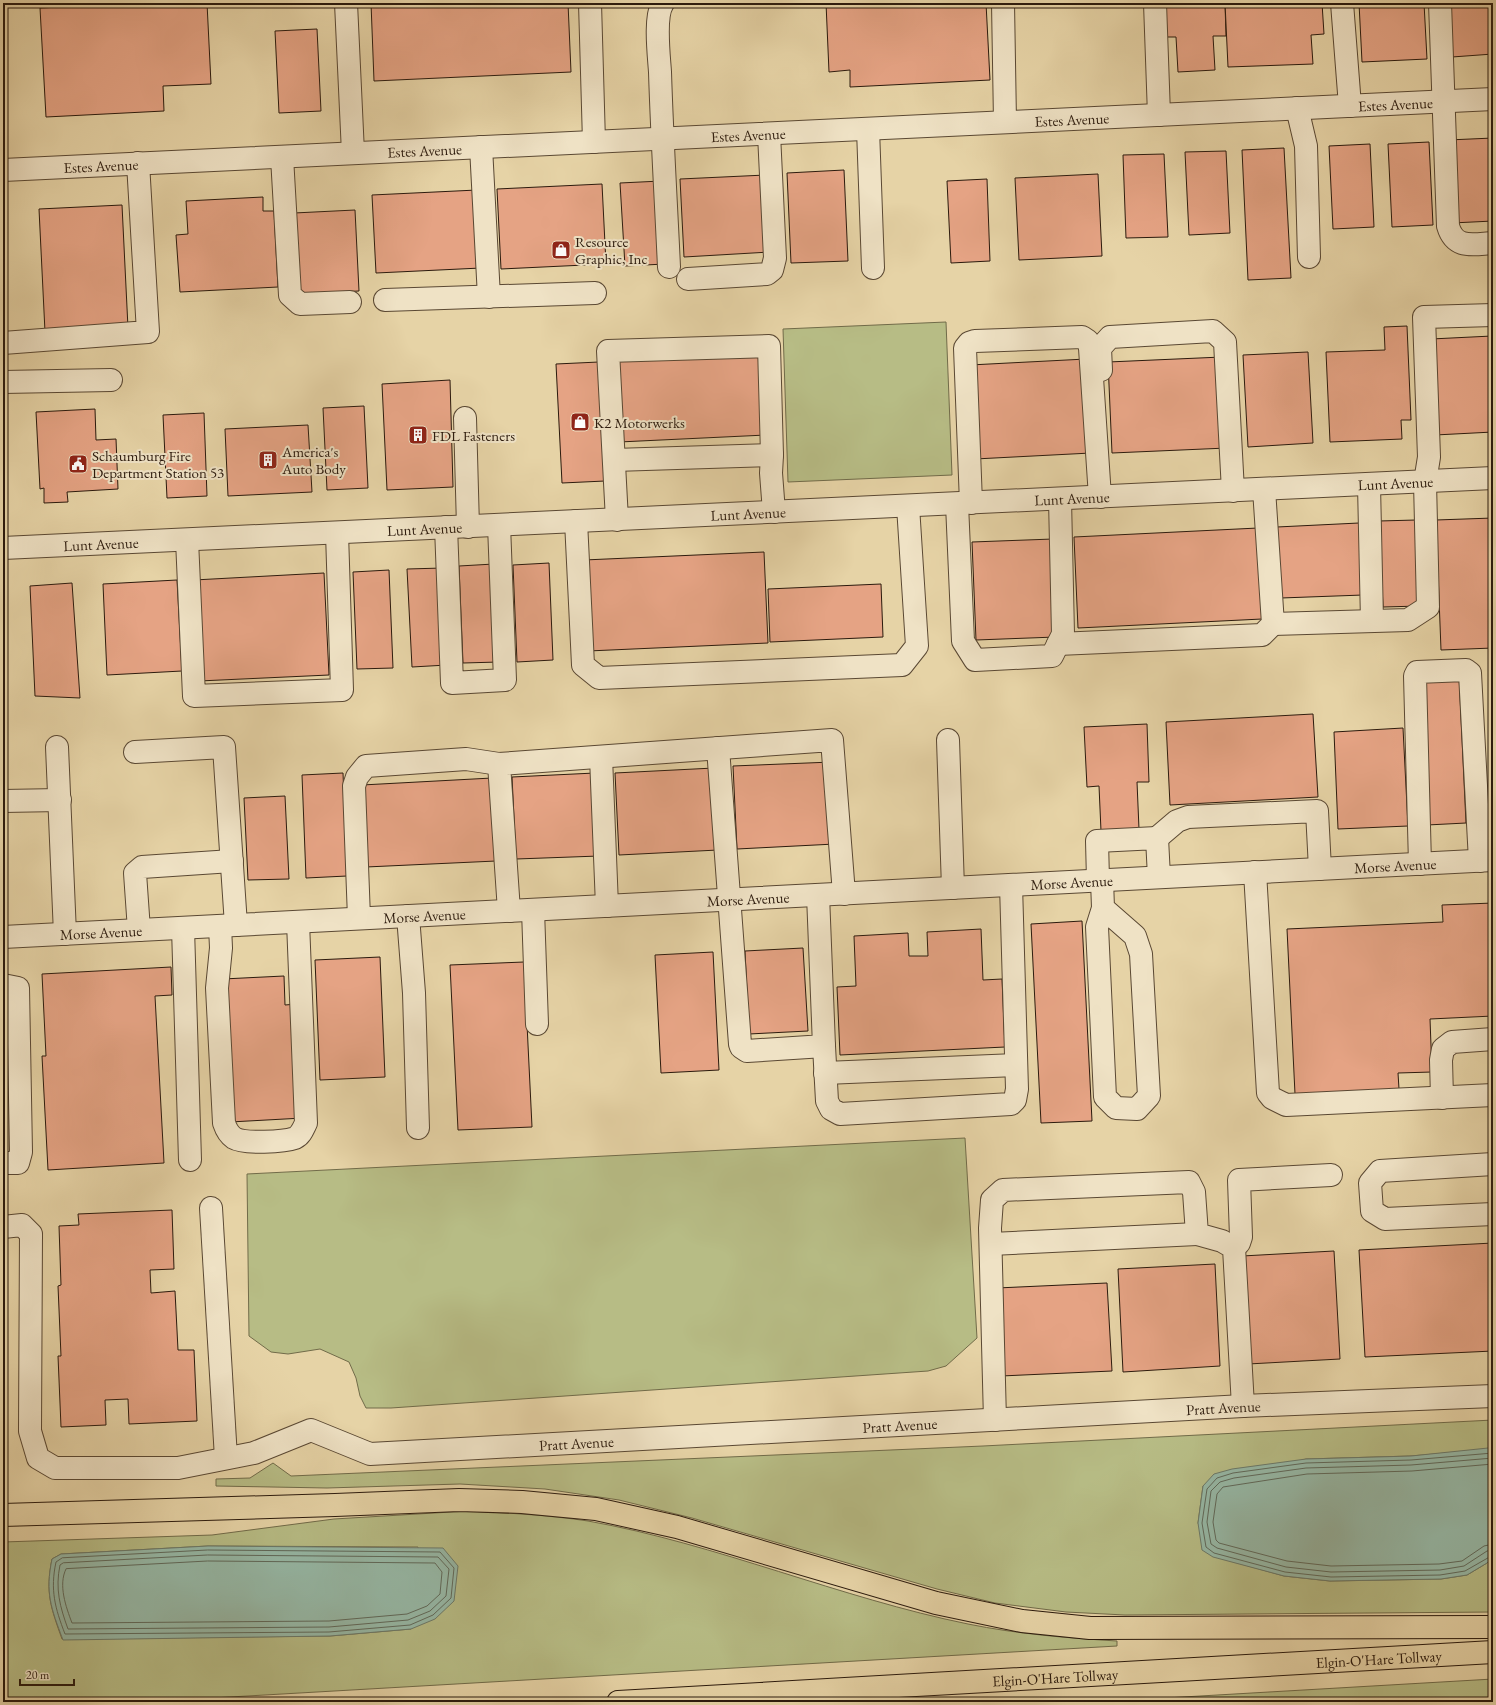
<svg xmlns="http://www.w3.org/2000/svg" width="1496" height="1705" font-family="'EB Garamond',serif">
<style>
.green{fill:#b7bc85;stroke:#716b49;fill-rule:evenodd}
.water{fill:#96b8a6;stroke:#6b7969}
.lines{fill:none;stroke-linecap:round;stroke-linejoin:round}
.shore{stroke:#60695a;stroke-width:1}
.building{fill:#e5a384;stroke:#2b1a0d}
.minor-casing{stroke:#5a4833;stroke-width:24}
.highway-casing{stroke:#2b1a0d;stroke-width:24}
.minor{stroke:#efe2c5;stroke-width:22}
.highway{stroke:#e6d3a6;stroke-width:22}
.labels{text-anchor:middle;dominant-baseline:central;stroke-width:4;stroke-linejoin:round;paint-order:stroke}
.street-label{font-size:15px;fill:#2b1a0d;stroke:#efe2c5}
.poi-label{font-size:15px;fill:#2b1a0d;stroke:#efe2c5;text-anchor:start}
</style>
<rect width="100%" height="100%" fill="#e6d3a6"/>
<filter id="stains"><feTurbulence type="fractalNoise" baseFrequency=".005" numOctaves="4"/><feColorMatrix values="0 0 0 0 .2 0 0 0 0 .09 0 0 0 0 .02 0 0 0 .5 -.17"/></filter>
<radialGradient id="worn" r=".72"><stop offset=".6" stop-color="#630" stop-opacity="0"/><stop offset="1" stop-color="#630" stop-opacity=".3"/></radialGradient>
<g class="green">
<path d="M 946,322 L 952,475 L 788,482 L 783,329 Z"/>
<path d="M 965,1138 L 977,1338 L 946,1366 L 928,1371 L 391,1408 L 366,1408 L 360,1396 L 356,1378 L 349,1362 L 320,1349 L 288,1354 L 271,1352 L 249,1336 L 247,1174 Z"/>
<path d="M 1493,1420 L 1493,1449 L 1411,1456 L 1306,1459 L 1203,1486 L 1198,1523 L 1213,1556 L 1284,1576 L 1330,1581 L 1441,1579 L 1467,1575 L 1487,1563 L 1493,1557 L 1493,1612 L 1125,1615 L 1066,1612 L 995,1603 L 937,1589 L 692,1518 L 619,1500 L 545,1489 L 460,1484 L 327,1488 L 216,1486 L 216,1479 L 250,1478 L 273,1463 L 291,1476 L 983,1446 Z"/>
<path d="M 468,1511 C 508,1513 548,1515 588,1521 C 717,1544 840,1598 968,1624 C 1017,1634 1067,1638 1117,1641 L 1117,1646 L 143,1702 L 3,1702 L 3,1542 L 212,1535 L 334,1519 ZM 208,1546 L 418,1547 L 411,1629 L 330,1636 L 62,1639 C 51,1608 45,1593 52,1559 L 61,1554 Z"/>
<path d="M 1493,1679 L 1493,1702 L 1097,1702 Z"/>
</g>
<g class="water">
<path d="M 1488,1448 L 1493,1449 L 1493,1557 L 1487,1563 L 1467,1575 L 1441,1579 L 1330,1581 L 1284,1576 L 1213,1557 L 1202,1550 L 1198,1523 L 1203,1486 L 1214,1474 L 1232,1469 L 1306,1459 L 1411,1456 Z"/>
<path d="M 208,1546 L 443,1548 L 458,1566 L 454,1601 L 435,1619 L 411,1629 L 330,1636 L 63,1640 C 51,1608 45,1593 52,1559 L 61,1554 Z"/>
</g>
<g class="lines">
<g class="shore">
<path d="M 1493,1453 L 1411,1460 L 1306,1463 L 1233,1473 L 1217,1478 L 1207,1489 L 1202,1523 L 1206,1547 L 1214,1553 L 1285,1572 L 1331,1577 L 1440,1575 L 1465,1571 L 1493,1555"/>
<path d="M 1493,1458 L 1411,1465 L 1306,1468 L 1234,1478 L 1220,1482 L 1211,1491 L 1207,1522 L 1211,1544 L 1217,1548 L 1286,1567 L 1331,1572 L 1440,1570 L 1464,1566 L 1487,1551 L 1493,1550"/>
<path d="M 1493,1464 L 1412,1471 L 1307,1474 L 1223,1487 L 1217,1494 L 1213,1522 L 1216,1540 L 1219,1543 L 1287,1561 L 1331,1566 L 1439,1564 L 1462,1561 L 1484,1546 L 1493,1544"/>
<path d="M 208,1550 L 440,1552 L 454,1568 L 451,1598 L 433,1615 L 410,1625 L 329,1632 L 65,1634 C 55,1608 50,1590 56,1562 L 62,1558 Z"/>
<path d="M 208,1555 L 438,1557 L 449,1569 L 446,1596 L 430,1611 L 408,1620 L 329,1627 L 68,1629 C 60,1607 55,1589 60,1565 L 63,1563 Z"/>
<path d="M 208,1561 L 435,1563 L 442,1572 L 440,1594 L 427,1606 L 407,1614 L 329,1621 L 72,1623 C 66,1607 58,1585 66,1569 Z"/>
</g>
</g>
<g class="building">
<path d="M 145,3 L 207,3 L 211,84 L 163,86 L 164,111 L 46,117 L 40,8 Z"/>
<path d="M 371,3 L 568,3 L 571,72 L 374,81 Z"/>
<path d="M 826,3 L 986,3 L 990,80 L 850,87 L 850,70 L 829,72 Z"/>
<path d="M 1162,3 L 1225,3 L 1226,36 L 1213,36 L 1215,70 L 1178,72 L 1176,37 L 1163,37 Z"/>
<path d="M 1225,3 L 1322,3 L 1324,34 L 1311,35 L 1313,64 L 1228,67 Z"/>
<path d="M 1359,3 L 1424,3 L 1427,59 L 1362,62 Z"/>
<path d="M 1449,3 L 1493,3 L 1493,54 L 1452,57 Z"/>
<path d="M 317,29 L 321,111 L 279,113 L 275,31 Z"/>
<path d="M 1493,138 L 1493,221 L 1452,223 L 1448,140 Z"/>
<path d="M 1429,142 L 1433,225 L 1392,227 L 1388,144 Z"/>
<path d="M 1370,144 L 1374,227 L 1333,229 L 1329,146 Z"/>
<path d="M 1284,148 L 1291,278 L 1248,280 L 1242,150 Z"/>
<path d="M 1226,151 L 1230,233 L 1189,235 L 1185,152 Z"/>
<path d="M 1164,154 L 1168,237 L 1126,238 L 1123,155 Z"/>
<path d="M 844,170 L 848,261 L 791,263 L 787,173 Z"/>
<path d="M 1098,174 L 1102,256 L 1019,260 L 1015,178 Z"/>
<path d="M 766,175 L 770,252 L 684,257 L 680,179 Z"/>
<path d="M 987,179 L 990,261 L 951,263 L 947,181 Z"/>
<path d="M 661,181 L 665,264 L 625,266 L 620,183 Z"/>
<path d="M 602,184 L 606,264 L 501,269 L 497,189 Z"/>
<path d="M 477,190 L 481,268 L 376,273 L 372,195 Z"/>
<path d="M 263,197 L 263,211 L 274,211 L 278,287 L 180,292 L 176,235 L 188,234 L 186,201 Z"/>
<path d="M 122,205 L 128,328 L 45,332 L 39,209 Z"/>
<path d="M 355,210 L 359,291 L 297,294 L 294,213 Z"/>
<path d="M 1407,326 L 1411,420 L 1401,420 L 1402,439 L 1330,442 L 1326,352 L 1385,350 L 1384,327 Z"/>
<path d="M 1492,336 L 1493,432 L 1435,435 L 1431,339 Z"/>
<path d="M 1308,352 L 1313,443 L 1248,447 L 1243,355 Z"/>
<path d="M 762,354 L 766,435 L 619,442 L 615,361 Z"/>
<path d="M 1222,357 L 1227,448 L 1112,453 L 1108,362 Z"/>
<path d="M 1086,359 L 1091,453 L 975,459 L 970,365 Z"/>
<path d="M 599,362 L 605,481 L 562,483 L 556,364 Z"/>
<path d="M 450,380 L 453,487 L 387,490 L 382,384 Z"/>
<path d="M 364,406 L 368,488 L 327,490 L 323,408 Z"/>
<path d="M 95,409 L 96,440 L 116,439 L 118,489 L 67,492 L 68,502 L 44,503 L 44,488 L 40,489 L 36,412 Z"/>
<path d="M 204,413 L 207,496 L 167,498 L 163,415 Z"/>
<path d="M 308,425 L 312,492 L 228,496 L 225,429 Z"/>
<path d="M 1493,518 L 1493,648 L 1441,650 L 1436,520 Z"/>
<path d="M 1416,520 L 1420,606 L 1383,607 L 1379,521 Z"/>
<path d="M 1359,523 L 1363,595 L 1281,598 L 1277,527 Z"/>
<path d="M 1258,528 L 1262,619 L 1078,628 L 1074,537 Z"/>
<path d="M 1053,539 L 1056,637 L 976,640 L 972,542 Z"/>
<path d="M 764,552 L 768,643 L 588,651 L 584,560 Z"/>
<path d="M 549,563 L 553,660 L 517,662 L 513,565 Z"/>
<path d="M 494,564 L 499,662 L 463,663 L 459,566 Z"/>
<path d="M 443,568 L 447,665 L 412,667 L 407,569 Z"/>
<path d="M 389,570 L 393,668 L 357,669 L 353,572 Z"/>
<path d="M 324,573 L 329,675 L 199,681 L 194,580 Z"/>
<path d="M 177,580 L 182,671 L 107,675 L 103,584 Z"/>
<path d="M 72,583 L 80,698 L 35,696 L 30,586 Z"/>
<path d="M 881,584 L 883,637 L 770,642 L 768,589 Z"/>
<path d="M 1459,675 L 1466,823 L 1427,825 L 1420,677 Z"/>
<path d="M 1313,714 L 1318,797 L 1170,805 L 1166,722 Z"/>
<path d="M 1147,724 L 1149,782 L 1137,782 L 1139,829 L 1101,831 L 1099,786 L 1087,787 L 1084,727 Z"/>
<path d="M 1403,728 L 1408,826 L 1338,829 L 1334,732 Z"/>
<path d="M 832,762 L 835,844 L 737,849 L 733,766 Z"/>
<path d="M 714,768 L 718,850 L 619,855 L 615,773 Z"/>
<path d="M 343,773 L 347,876 L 306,878 L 302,775 Z"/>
<path d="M 595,773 L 599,856 L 516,859 L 512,777 Z"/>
<path d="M 492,778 L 496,861 L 366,867 L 362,785 Z"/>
<path d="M 285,796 L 289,879 L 248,880 L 244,798 Z"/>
<path d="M 1493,903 L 1493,1016 L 1430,1019 L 1432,1072 L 1398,1073 L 1399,1089 L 1295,1094 L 1287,929 L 1443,922 L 1442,905 Z"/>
<path d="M 1082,921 L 1092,1121 L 1041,1123 L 1031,924 Z"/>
<path d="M 981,929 L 983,980 L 1002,979 L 1005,1047 L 840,1055 L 837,987 L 856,986 L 854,936 L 908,933 L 909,956 L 928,956 L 927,932 Z"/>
<path d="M 803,948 L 808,1031 L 749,1034 L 745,951 Z"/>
<path d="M 713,952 L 719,1070 L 661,1073 L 655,955 Z"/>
<path d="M 380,957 L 385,1077 L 320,1080 L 315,960 Z"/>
<path d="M 524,962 L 532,1127 L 458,1130 L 450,965 Z"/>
<path d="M 171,967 L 172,995 L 155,996 L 164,1163 L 48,1170 L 42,1056 L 46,1056 L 42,974 Z"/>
<path d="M 284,976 L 285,1005 L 297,1004 L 303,1118 L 230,1122 L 223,979 Z"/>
<path d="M 172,1210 L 174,1269 L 150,1270 L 151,1293 L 175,1291 L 178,1350 L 194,1350 L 197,1421 L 129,1424 L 128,1399 L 105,1400 L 106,1425 L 61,1427 L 58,1356 L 61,1356 L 58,1286 L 61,1285 L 59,1226 L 79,1225 L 78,1214 Z"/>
<path d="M 1493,1243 L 1493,1351 L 1365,1357 L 1359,1250 Z"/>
<path d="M 1334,1251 L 1340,1359 L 1248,1364 L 1242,1256 Z"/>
<path d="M 1215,1264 L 1220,1366 L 1123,1372 L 1118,1269 Z"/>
<path d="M 1107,1283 L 1112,1371 L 1001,1376 L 997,1288 Z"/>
</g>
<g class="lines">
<defs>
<g id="minor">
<path d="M 346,3 L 353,153"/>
<path d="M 590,3 L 594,142"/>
<path d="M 663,3 C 654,16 659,56 660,72 C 662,137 666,202 669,267"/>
<path d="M 1003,3 L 1005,122"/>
<path d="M 1155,3 L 1159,115"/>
<path d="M 1342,3 L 1350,106"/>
<path d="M 1440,3 L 1448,226 C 1455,250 1473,244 1493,243"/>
<path d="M 1297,108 L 1306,146 L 1309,257"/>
<path d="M 868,129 L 873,268"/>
<path d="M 481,147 L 489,297"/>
<path d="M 282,157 L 290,295 L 300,304 L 350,302"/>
<path id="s1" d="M 3,170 L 1493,99"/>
<path d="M 688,279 L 767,274 L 772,270 L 775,258 L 769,134"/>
<path d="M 385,300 L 595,293"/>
<path d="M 3,343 L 148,332 L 138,163"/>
<path d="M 1101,370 L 1100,348 L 1110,337 L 1213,331 L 1225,342 L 1233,491"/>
<path d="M 3,382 L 111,380"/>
<path d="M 465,418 L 468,527"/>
<path d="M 614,460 L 772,455"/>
<path d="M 1369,485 L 1372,621"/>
<path d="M 971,503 L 965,348 L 969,343 L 975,341 L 1082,337 L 1088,341 L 1090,348 L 1100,497"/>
<path d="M 957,504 L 963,641 L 975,660 L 1052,656 L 1063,634 L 1060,499"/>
<path d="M 617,520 L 608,351 L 769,346 L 772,455 L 771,473 L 774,512"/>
<path d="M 576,521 L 583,665 L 599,678 L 902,665 L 917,646 L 908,506"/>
<path d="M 446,527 L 452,683 L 505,680 L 499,525"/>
<path d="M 187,540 L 194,696 L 342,690 L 337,533"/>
<path id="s2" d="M 3,548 L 1493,478"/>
<path d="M 1273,624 L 1408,620 L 1428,607 L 1425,482 L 1429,457 L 1424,317 L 1493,315"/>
<path d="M 1058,644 L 1262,635 L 1273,624 L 1264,489"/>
<path d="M 948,740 L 953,888"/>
<path d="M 57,747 L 65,934"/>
<path d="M 718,748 L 740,1044 L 741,1047 L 747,1051 L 824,1046 L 818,895"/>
<path d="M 135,752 L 224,747 L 236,925"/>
<path d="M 601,757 L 607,906"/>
<path d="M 3,801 L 60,800"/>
<path d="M 1157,838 L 1177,821 L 1188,817 L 1317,811 L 1320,869"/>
<path d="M 1420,864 L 1415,676 L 1417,672 L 1466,670 L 1470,673 L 1480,861"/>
<path d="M 1255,872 L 1268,1093 L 1272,1098 L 1286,1105 L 1493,1095"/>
<path d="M 1098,880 L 1097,841 L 1157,838 L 1159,877"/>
<path d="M 1102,880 L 1103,908 L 1097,927 L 1105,1097 L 1116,1108 L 1137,1109 L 1149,1096 L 1141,954 L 1135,936 L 1103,908"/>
<path d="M 533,910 L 537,1024"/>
<path d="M 509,911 L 499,764 L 832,740 L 844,894"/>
<path d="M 408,916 L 414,993 L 418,1128"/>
<path d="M 359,918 L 354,786 L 357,777 L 366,766 L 466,759 L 499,764"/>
<path d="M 220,926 L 221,948 L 217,988 L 224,1123 C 226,1129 228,1134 234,1138 C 244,1144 284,1142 295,1138 C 301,1135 303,1129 306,1123 L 298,922"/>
<path d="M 183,928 L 190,1160"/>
<path d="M 139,930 L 135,873 L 142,867 L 232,861"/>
<path id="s3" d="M 3,937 L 1493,860"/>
<path d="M 3,985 L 18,988 L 21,1152 L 18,1163 L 3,1163"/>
<path d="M 824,1046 L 827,1101 L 831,1109 L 840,1114 L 1011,1104 L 1015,1100 L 1017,1089 L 1011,885"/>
<path d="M 825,1073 L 1016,1065"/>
<path d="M 1442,1098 L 1441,1060 L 1443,1049 L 1452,1042 L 1493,1039"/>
<path d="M 1493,1164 L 1380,1171 L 1370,1183 L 1372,1211 L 1385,1219 L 1493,1214"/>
<path d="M 211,1208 L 226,1458"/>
<path id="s4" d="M 3,1227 L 22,1225 L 31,1234 L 30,1431 L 38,1458 L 55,1468 L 178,1468 L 254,1453 L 311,1430 L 370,1454 L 1243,1406 L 1493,1396"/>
<path d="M 991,1244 L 1197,1234"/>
<path d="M 1234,1248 L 1239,1243 L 1241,1237 L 1239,1180 L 1331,1175"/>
<path d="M 995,1420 L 990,1228 L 992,1200 L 1003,1190 L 1189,1182 L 1194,1192 L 1197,1234 L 1222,1241 L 1234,1248 L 1243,1406"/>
</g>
<g id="highway">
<path d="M 3,1515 L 335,1505 L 459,1500 L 522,1502 L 596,1509 L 677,1527 L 936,1603 L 1022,1621 L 1090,1628 L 1493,1627"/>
<path id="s5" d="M 618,1702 L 1493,1652"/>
</g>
</defs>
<use href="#minor" class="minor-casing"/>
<use href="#highway" class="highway-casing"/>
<use href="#minor" class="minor"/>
<use href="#highway" class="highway"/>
</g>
<defs>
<symbol id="shop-square" viewBox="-11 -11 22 22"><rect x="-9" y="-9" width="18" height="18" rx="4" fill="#8f2418" stroke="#efe2c5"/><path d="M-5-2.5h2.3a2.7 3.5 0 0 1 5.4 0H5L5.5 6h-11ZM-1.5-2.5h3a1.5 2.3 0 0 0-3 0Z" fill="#fff"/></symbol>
<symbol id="building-square" viewBox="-11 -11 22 22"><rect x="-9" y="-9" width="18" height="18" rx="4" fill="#8f2418" stroke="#efe2c5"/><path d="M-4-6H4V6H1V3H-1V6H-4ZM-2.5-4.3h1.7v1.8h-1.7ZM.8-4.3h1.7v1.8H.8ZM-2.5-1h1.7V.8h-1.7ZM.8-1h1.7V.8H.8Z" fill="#fff"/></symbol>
<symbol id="civic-square" viewBox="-11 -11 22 22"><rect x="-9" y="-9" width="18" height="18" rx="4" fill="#8f2418" stroke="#efe2c5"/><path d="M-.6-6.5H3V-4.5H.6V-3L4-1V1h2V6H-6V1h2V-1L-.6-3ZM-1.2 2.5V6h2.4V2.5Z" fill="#fff"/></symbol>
</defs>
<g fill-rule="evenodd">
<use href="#shop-square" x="550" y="239" width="22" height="22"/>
<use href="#shop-square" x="569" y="411" width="22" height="22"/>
<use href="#building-square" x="407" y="424" width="22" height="22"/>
<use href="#building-square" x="257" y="449" width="22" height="22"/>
<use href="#civic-square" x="67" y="453" width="22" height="22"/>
</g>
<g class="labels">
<g class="street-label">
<text stroke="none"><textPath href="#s1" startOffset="1394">Estes Avenue</textPath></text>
<text stroke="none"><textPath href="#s1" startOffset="1070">Estes Avenue</textPath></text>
<text stroke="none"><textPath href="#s1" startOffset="746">Estes Avenue</textPath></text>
<text stroke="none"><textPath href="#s1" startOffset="422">Estes Avenue</textPath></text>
<text stroke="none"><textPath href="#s1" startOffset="98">Estes Avenue</textPath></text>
<text stroke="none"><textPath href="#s2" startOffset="1394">Lunt Avenue</textPath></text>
<text stroke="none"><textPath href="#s2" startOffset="1070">Lunt Avenue</textPath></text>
<text stroke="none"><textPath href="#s2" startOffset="746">Lunt Avenue</textPath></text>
<text stroke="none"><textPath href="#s2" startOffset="422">Lunt Avenue</textPath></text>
<text stroke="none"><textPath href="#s2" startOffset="98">Lunt Avenue</textPath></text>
<text stroke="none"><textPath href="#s3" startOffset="1394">Morse Avenue</textPath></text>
<text stroke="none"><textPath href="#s3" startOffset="1070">Morse Avenue</textPath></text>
<text stroke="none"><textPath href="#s3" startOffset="746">Morse Avenue</textPath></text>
<text stroke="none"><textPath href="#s3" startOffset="422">Morse Avenue</textPath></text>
<text stroke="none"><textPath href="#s3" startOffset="98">Morse Avenue</textPath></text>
<text stroke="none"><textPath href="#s4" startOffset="1457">Pratt Avenue</textPath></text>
<text stroke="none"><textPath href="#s4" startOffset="1133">Pratt Avenue</textPath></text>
<text stroke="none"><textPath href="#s4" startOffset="809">Pratt Avenue</textPath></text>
<text stroke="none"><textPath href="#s5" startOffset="762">Elgin-O'Hare Tollway</textPath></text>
<text stroke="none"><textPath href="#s5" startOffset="438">Elgin-O'Hare Tollway</textPath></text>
</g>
<g class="poi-label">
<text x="575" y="241">Resource<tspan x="575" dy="17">Graphic, Inc</tspan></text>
<text x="594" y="422">K2 Motorwerks</text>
<text x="432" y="435">FDL Fasteners</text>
<text x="282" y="451">America's<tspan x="282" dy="17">Auto Body</tspan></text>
<text x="92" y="455">Schaumburg Fire<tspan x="92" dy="17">Department Station 53</tspan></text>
</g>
</g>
<rect width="1496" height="1705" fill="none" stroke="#e6d3a6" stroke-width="16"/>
<rect x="4" y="4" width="1488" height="1697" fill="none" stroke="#2b1a0d" stroke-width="2"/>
<rect x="8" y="8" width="1480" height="1689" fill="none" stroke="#2b1a0d"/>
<path d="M20 1679v6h54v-6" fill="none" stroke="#2b1a0d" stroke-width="2"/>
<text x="26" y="1679" font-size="12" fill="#2b1a0d" stroke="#efe2c5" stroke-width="3" paint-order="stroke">20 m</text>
<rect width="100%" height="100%" filter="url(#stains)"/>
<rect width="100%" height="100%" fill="url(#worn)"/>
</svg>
